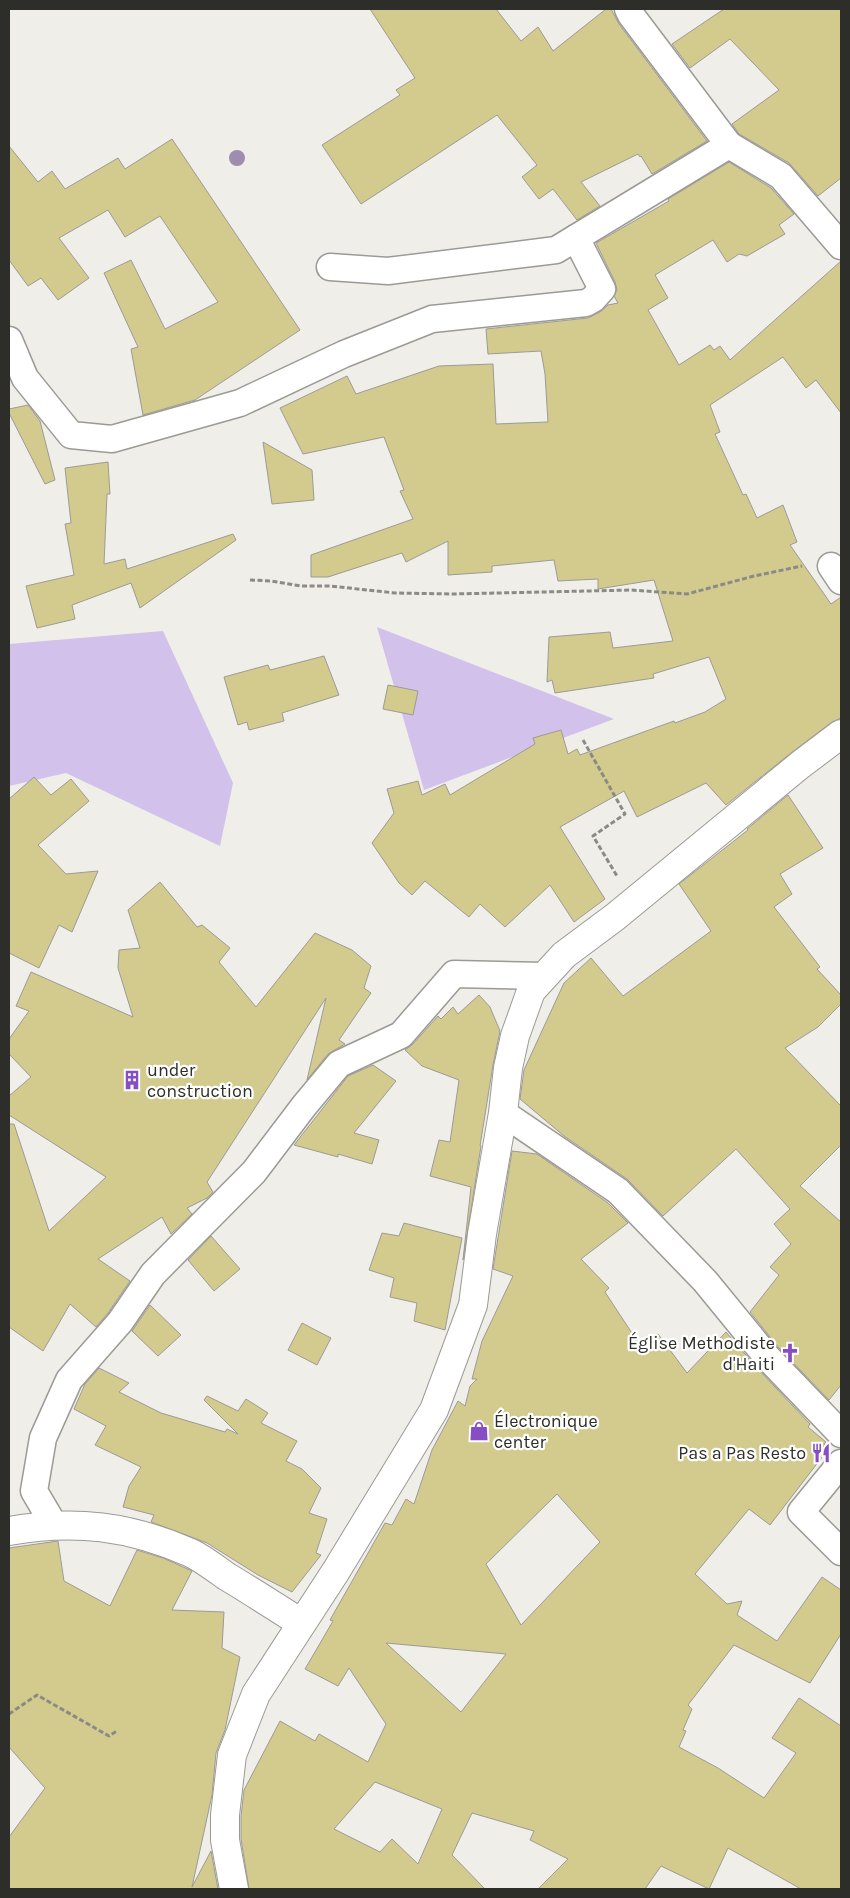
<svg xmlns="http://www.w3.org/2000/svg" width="850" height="1898" font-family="Karla,sans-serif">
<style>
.green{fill:#d2c1eb}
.building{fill:#d3ca8e;stroke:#9c9b96;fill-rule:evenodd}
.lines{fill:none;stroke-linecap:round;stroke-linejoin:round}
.minor-casing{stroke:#9b9a95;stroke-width:29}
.tertiary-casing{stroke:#9b9a95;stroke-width:30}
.path{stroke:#8b8b86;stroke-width:3;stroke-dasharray:5 2.5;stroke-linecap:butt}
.minor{stroke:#fff;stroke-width:26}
.tertiary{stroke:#fff;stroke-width:28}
.tree{fill:#9e8dae}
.labels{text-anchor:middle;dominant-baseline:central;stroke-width:4.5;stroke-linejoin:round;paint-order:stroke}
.poi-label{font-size:18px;fill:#2d2d2a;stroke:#fffffe;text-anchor:start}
</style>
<rect width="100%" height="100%" fill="#efeee8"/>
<g class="green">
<path d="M 377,627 L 614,719 L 424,790 Z"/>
<path d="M 163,631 L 233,783 L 220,846 L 66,773 L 9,786 L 9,644 Z"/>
</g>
<g class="building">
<path d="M 370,9 L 496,9 L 521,41 L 538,27 L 553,51 L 606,9 L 611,9 L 619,24 L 707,141 L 652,174 L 641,156 L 640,157 L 638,154 L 581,182 L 600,206 L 577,220 L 553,189 L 539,199 L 522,177 L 537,165 L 497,115 L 361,204 L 322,145 L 400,95 L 396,90 L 415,78 Z"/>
<path d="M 724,9 L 841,9 L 841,178 L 818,196 L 789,163 L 739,134 L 732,124 L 779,90 L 730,39 L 690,68 L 672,44 Z"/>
<path d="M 172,139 L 300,330 L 195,400 L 143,415 L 131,349 L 138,347 L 104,273 L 131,260 L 165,329 L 218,302 L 160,216 L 125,237 L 108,210 L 59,238 L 89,278 L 58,300 L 41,278 L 28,286 L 9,260 L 9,146 L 38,182 L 52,171 L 65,189 L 118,158 L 125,169 Z"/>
<path d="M 729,162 L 771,188 L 794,214 L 779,225 L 785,234 L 747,256 L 739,254 L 727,262 L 713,240 L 655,275 L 668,298 L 648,310 L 679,365 L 710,345 L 714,350 L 720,346 L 730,360 L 841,261 L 841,413 L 816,380 L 806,388 L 783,357 L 710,405 L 720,432 L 715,434 L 743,495 L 746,494 L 757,518 L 783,505 L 797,542 L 790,545 L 831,604 L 841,597 L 841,718 L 832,722 L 791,753 L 726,805 L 706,783 L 637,817 L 624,791 L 560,827 L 605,899 L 574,922 L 550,885 L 505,927 L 480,904 L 469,917 L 425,881 L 412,895 L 399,883 L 372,843 L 394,813 L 387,789 L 418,781 L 422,795 L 445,784 L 450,795 L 535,744 L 533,738 L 561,730 L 568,754 L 577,749 L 580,755 L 674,721 L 675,723 L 705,712 L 726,699 L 709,657 L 653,674 L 654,678 L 555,693 L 552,680 L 547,682 L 549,637 L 610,632 L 613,648 L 673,641 L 654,580 L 598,589 L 598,579 L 558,581 L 554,560 L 492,566 L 492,572 L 448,575 L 448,541 L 406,562 L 402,553 L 328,577 L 311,577 L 311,555 L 413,519 L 400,491 L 404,490 L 384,437 L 303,454 L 280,408 L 347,376 L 356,394 L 439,366 L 493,364 L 496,424 L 548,422 L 545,374 L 541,351 L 488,354 L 486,329 L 588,318 L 600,312 L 608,305 L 618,303 L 614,296 L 617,290 L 615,282 L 596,243 L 669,201 L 668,199 Z"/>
<path d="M 28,405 L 40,421 L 55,480 L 45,484 L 9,413 L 9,409 Z"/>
<path d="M 263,442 L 312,470 L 314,500 L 272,504 Z"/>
<path d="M 108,462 L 110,494 L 107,494 L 104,564 L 125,559 L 127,569 L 233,534 L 236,540 L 140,608 L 131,583 L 72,605 L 75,619 L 37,628 L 26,586 L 74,575 L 65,524 L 71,523 L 65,468 Z"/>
<path d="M 324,656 L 339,695 L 282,713 L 284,721 L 249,730 L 247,722 L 238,725 L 224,677 L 268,665 L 270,670 Z"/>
<path d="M 388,685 L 418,691 L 413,715 L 383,709 Z"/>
<path d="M 34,777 L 51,795 L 71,779 L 89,801 L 38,845 L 66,874 L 98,871 L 72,932 L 59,925 L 39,968 L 9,953 L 9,799 Z"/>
<path d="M 788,795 L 823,848 L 780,874 L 792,894 L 774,907 L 820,967 L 817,969 L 841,995 L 841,1004 L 818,1027 L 785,1048 L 841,1106 L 841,1145 L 800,1186 L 841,1222 L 841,1385 L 829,1400 L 779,1348 L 750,1312 L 779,1275 L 770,1267 L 791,1244 L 774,1224 L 790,1209 L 736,1149 L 663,1216 L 627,1179 L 564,1136 L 520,1099 L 524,1070 L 564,983 L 591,958 L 623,996 L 711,931 L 679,884 L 748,830 L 747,829 Z"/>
<path d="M 160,882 L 197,927 L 202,925 L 230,948 L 219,962 L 256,1007 L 315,933 L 352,950 L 371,966 L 364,988 L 371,993 L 339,1040 L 345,1044 L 328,1054 L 307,1080 L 326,998 L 207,1182 L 213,1192 L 207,1198 L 187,1208 L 192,1214 L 171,1234 L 162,1217 L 98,1259 L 130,1281 L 108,1313 L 96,1327 L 70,1304 L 43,1351 L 9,1327 L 9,1124 L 14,1124 L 49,1231 L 106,1177 L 9,1115 L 9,1096 L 31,1077 L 9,1054 L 9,1039 L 29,1011 L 16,1006 L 31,972 L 133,1017 L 118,968 L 119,950 L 140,948 L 128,910 Z"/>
<path d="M 479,995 L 490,1007 L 500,1031 L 493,1065 L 480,1146 L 481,1146 L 463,1260 L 471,1187 L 430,1176 L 439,1140 L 450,1142 L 459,1080 L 422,1066 L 405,1050 L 412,1045 L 438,1016 L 441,1019 L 453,1007 L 458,1014 Z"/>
<path d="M 373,1065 L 396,1081 L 354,1133 L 379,1140 L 372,1164 L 338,1154 L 338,1157 L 294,1145 L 348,1076 Z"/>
<path d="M 512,1151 L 537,1154 L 608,1203 L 628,1223 L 581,1259 L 609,1288 L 605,1292 L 641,1347 L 658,1334 L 687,1373 L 726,1332 L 757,1368 L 810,1424 L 808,1427 L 826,1442 L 824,1444 L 829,1448 L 770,1525 L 749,1509 L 695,1574 L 727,1604 L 742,1601 L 737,1615 L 777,1641 L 822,1577 L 841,1590 L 841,1634 L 810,1683 L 734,1645 L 688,1705 L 692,1709 L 683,1730 L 686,1731 L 679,1747 L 718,1768 L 764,1798 L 796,1753 L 772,1738 L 799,1698 L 841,1726 L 841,1889 L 801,1889 L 728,1848 L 709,1889 L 661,1866 L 645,1889 L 538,1889 L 568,1859 L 530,1840 L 534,1831 L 472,1813 L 452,1855 L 485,1889 L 249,1889 L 241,1839 L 241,1816 L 244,1790 L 280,1721 L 315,1741 L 319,1734 L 368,1762 L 386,1724 L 349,1668 L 338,1686 L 305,1669 L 333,1621 L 330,1620 L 385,1523 L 392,1525 L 406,1499 L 414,1504 L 432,1450 L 458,1401 L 465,1406 L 470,1386 L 477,1379 L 472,1379 L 482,1341 L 513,1276 L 493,1269 ZM 557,1494 L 600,1542 L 521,1625 L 486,1564 ZM 386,1643 L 506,1654 L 461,1712 ZM 375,1782 L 442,1809 L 418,1864 L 392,1839 L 380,1852 L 334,1829 Z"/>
<path d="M 404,1223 L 462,1238 L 445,1330 L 414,1321 L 417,1303 L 390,1297 L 394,1278 L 369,1270 L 382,1233 L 399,1236 Z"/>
<path d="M 211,1236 L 240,1269 L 214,1291 L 188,1260 Z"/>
<path d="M 150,1305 L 181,1335 L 158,1356 L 132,1331 Z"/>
<path d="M 302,1323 L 331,1338 L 317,1365 L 288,1350 Z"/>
<path d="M 99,1368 L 129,1383 L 119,1392 L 161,1413 L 225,1432 L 227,1429 L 238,1434 L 204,1400 L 207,1396 L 238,1411 L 246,1399 L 268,1413 L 261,1423 L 297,1441 L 286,1461 L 302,1469 L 321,1488 L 309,1513 L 327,1519 L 316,1553 L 321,1555 L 292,1592 L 258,1575 L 207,1543 L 151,1522 L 154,1515 L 123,1507 L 129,1486 L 141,1467 L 95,1445 L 106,1426 L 74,1409 L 85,1384 Z"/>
<path d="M 58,1541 L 64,1581 L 110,1606 L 137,1550 L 163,1558 L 192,1571 L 172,1610 L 224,1612 L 222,1648 L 240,1657 L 225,1730 L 216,1753 L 212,1795 L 192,1887 L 211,1851 L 218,1889 L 9,1889 L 9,1837 L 45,1788 L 9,1747 L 9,1548 Z"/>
</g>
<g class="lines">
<defs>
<g id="minor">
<path d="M 628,9 L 631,15 L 729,145 L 781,176 L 841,246"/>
<path d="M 330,267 L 388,271 L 556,250 L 729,145"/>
<path d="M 9,340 L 25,378 L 71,435 L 112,439 L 240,403 L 344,354 L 432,319 L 586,303 L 593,299 L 602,289 L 576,238"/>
<path d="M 831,566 L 841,581"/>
<path d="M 503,1113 L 618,1191 L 705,1281 L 768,1358 L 841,1434"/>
<path d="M 841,1463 L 801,1512 L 841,1552"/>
<path d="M 54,1525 L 34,1491 L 43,1438 L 69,1380 L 120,1322 L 153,1274 L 254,1172 L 304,1106 L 339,1064 L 401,1035 L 454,974 L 545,976"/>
</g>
<g id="tertiary">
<path d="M 9,1531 C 74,1519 130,1526 191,1553 C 203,1559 215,1568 226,1576 C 251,1591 276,1607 301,1623"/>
<path d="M 234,1889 L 225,1840 L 225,1815 L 232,1755 L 256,1694 L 336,1571 L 434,1410 L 473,1305 L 482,1234 L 503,1113 L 508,1068 L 515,1036 L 531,991 L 564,955 L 615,917 L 800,765 L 841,734"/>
</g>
</defs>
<use href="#minor" class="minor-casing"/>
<use href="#tertiary" class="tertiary-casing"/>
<g class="path">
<path d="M 250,580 L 271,581 L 301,586 L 330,586 L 395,593 L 452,594 L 631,590 L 687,594 L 754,576 L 802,566"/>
<path d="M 583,740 L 625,814 L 593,836 L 617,876"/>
<path d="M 9,1714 L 37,1695 L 109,1736 L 118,1730"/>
</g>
<use href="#minor" class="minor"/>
<use href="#tertiary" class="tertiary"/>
</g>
<circle class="tree" cx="237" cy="158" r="8"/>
<defs>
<symbol id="building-bare" viewBox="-9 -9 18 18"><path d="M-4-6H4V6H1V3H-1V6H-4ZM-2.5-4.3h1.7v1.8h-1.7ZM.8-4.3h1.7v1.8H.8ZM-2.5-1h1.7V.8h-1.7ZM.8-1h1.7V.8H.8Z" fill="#864dc4" stroke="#fffffe" stroke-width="2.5" paint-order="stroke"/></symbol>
<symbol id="church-bare" viewBox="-9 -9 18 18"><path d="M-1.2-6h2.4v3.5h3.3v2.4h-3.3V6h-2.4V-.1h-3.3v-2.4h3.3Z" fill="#864dc4" stroke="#fffffe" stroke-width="2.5" paint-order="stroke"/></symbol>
<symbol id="shop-bare" viewBox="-9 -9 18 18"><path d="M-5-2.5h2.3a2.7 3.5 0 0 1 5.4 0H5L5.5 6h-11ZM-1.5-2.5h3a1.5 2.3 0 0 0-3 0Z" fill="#864dc4" stroke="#fffffe" stroke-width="2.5" paint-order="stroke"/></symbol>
<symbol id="restaurant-bare" viewBox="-9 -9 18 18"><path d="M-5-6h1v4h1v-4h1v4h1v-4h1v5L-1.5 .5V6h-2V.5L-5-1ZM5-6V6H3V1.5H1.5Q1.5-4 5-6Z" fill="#864dc4" stroke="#fffffe" stroke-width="2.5" paint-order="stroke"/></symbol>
</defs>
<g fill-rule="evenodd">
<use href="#building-bare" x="118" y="1066" width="28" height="28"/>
<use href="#church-bare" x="776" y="1339" width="28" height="28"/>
<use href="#shop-bare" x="465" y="1417" width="28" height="28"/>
<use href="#restaurant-bare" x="807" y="1439" width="28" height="28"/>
</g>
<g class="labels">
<g class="poi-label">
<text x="147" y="1070">under<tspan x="147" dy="21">construction</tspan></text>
<text x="775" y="1343" text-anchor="end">Église Methodiste<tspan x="775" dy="21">d'Haiti</tspan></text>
<text x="494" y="1421">Électronique<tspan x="494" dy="21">center</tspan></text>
<text x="806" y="1453" text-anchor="end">Pas a Pas Resto</text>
</g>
</g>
<rect width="850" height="1898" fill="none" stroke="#2d2d2a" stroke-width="20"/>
</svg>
